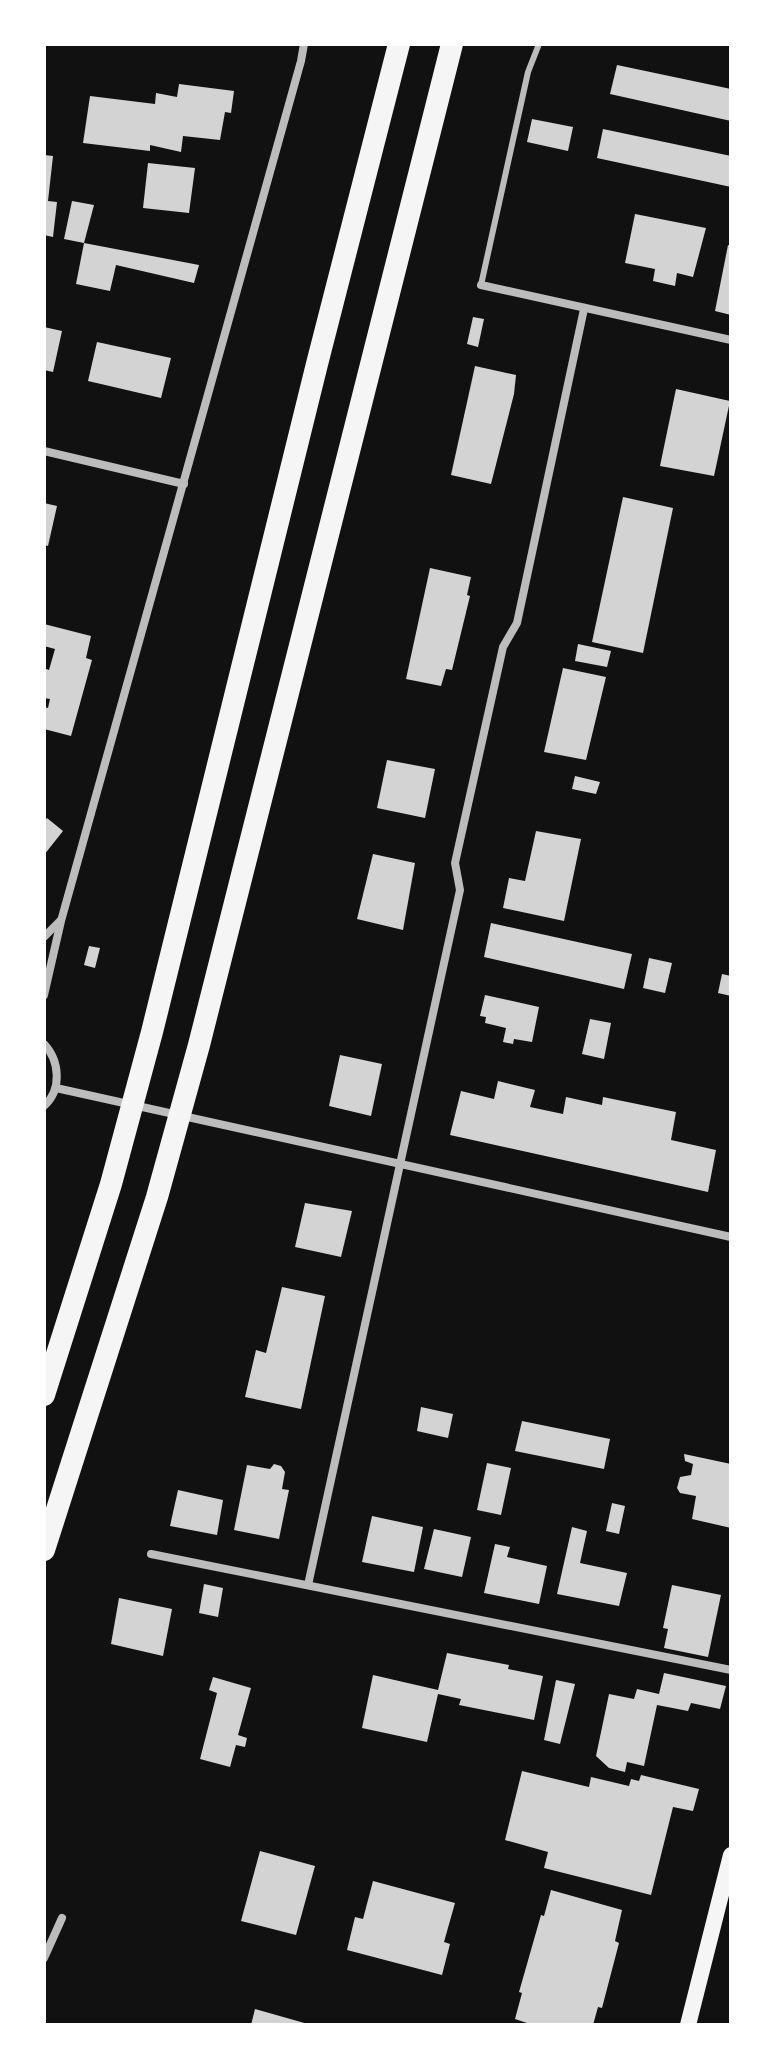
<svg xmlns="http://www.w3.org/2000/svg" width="775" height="2069" font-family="Roboto,sans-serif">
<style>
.building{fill:#d3d3d3}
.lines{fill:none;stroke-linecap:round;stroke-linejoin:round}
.service{stroke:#bcbcbc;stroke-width:6}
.minor{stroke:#bcbcbc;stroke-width:8}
.secondary{stroke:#f5f5f5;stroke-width:16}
.trunk{stroke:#f5f5f5;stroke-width:22}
</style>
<rect width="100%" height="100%" fill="#111"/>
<g class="building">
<path d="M 617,65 L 731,89 L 731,121 L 610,94 Z"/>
<path d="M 179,84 L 234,91 L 231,113 L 225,112 L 220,140 L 183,136 L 181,152 L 150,145 L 150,151 L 83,143 L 90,96 L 155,104 L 156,93 L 177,97 Z"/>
<path d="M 532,119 L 573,127 L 568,151 L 527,142 Z"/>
<path d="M 603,129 L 731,156 L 731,187 L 597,158 Z"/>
<path d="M 44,155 L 53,156 L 48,201 L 57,202 L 53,237 L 44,235 Z"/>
<path d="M 148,163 L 195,168 L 189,213 L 143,208 Z"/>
<path d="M 72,201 L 94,205 L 84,243 L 199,265 L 194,283 L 116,265 L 110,291 L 76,284 L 84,243 L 64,239 Z"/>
<path d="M 635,214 L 706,228 L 693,277 L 677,273 L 675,286 L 653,281 L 655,269 L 625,263 Z"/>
<path d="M 728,245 L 731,246 L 731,315 L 715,311 Z"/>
<path d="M 473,317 L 484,319 L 478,347 L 467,344 Z"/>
<path d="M 44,327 L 62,331 L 53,372 L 44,370 Z"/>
<path d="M 97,342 L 171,358 L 161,398 L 88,381 Z"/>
<path d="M 475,366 L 516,375 L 514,394 L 491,484 L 451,475 Z"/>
<path d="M 676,389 L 730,401 L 714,476 L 660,466 Z"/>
<path d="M 623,497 L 673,508 L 643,653 L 592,642 Z"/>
<path d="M 44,503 L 57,506 L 48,546 L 44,545 Z"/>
<path d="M 430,568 L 471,577 L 467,595 L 470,596 L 452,670 L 446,669 L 441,686 L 406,679 Z"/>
<path d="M 44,624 L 91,636 L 86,658 L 92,660 L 71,736 L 44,729 L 44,707 L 48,708 L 50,699 L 44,698 L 44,668 L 49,670 L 55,649 L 44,646 Z"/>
<path d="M 578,644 L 611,651 L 607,667 L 575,661 Z"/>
<path d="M 563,668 L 606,677 L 586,760 L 544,752 Z"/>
<path d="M 387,760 L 435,769 L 425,818 L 377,808 Z"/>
<path d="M 575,776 L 600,782 L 596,794 L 572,789 Z"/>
<path d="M 47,818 L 63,831 L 44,855 L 44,822 Z"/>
<path d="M 536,831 L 581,839 L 564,921 L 503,908 L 509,878 L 525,881 Z"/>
<path d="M 373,854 L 415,863 L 403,930 L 357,919 Z"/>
<path d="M 491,923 L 632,954 L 624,989 L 484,957 Z"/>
<path d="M 89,946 L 100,948 L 95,968 L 84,965 Z"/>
<path d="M 649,958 L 672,963 L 665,993 L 643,988 Z"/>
<path d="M 722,974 L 731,976 L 731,996 L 718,993 Z"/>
<path d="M 485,995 L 539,1007 L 532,1042 L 514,1039 L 513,1044 L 503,1042 L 506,1028 L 485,1023 L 486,1017 L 480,1016 Z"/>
<path d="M 590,1019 L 611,1023 L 604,1059 L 582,1054 Z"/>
<path d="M 340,1055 L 382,1064 L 371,1116 L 329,1106 Z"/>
<path d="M 498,1081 L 535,1090 L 530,1107 L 563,1114 L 566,1097 L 602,1105 L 603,1097 L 676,1112 L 671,1140 L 716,1150 L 708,1192 L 450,1135 L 461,1091 L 494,1099 Z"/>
<path d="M 305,1203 L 352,1211 L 341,1257 L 295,1247 Z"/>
<path d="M 282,1287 L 325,1296 L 301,1409 L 245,1397 L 256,1350 L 266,1353 Z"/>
<path d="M 421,1407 L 453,1414 L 448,1438 L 417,1431 Z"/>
<path d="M 522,1421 L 610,1439 L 604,1469 L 515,1451 Z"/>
<path d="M 684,1454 L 731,1464 L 731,1528 L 692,1519 L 696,1496 L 680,1493 L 677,1488 L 680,1477 L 691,1475 L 693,1464 L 685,1461 Z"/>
<path d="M 487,1463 L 511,1468 L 501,1515 L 477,1510 Z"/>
<path d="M 274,1464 L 281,1466 L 285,1472 L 282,1489 L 289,1490 L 279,1539 L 234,1530 L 247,1465 L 270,1469 Z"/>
<path d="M 178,1490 L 223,1500 L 217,1535 L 170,1526 Z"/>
<path d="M 612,1503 L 625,1506 L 619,1534 L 606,1531 Z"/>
<path d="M 372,1516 L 423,1527 L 414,1572 L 362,1562 Z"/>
<path d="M 572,1527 L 587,1531 L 580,1563 L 627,1573 L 619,1606 L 557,1594 Z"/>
<path d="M 434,1529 L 471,1537 L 462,1577 L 424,1569 Z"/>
<path d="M 495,1544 L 510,1547 L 507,1557 L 547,1566 L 539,1604 L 484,1593 Z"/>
<path d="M 204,1584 L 223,1588 L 218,1617 L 199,1613 Z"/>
<path d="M 672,1585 L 721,1595 L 708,1657 L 664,1648 L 668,1629 L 663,1628 Z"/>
<path d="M 119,1598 L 172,1609 L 163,1656 L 111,1644 Z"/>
<path d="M 447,1653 L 509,1665 L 508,1669 L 543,1676 L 534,1720 L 459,1705 L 461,1699 L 438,1694 L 427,1742 L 362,1728 L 373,1675 L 438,1690 Z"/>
<path d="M 664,1673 L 726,1686 L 720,1709 L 691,1703 L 688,1711 L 657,1705 L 644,1766 L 627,1762 L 625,1772 L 609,1768 L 596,1756 L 609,1694 L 634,1699 L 637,1689 L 659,1694 Z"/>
<path d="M 213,1677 L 251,1688 L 238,1735 L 247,1738 L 245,1747 L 236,1745 L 230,1767 L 200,1759 L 217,1693 L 209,1690 Z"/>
<path d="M 556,1680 L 575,1684 L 560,1744 L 544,1740 Z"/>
<path d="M 522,1771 L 589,1787 L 591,1777 L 629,1786 L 631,1779 L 639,1781 L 641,1775 L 699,1789 L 693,1811 L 673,1807 L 651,1895 L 544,1868 L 548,1852 L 505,1840 Z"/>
<path d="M 260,1851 L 315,1866 L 296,1935 L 241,1921 Z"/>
<path d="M 373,1881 L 455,1903 L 444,1942 L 450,1944 L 442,1975 L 347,1950 L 355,1917 L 363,1919 Z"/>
<path d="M 551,1890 L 622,1910 L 615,1941 L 619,1943 L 602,2008 L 598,2007 L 593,2025 L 533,2025 L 515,2019 L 522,1993 L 519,1992 L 541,1915 L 544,1916 Z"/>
<path d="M 255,2009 L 308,2024 L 307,2025 L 251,2025 Z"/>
</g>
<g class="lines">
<path class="service" d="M 481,285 L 528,72 L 539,44"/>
<g class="minor">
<path d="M 481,285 L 731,340"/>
<path d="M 44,451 L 184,484"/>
<path d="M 44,937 L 60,921"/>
<path d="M 44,995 L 61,921 L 301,61 L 304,44"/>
<path d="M 44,1044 C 60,1061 62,1090 44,1106"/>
<path d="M 56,1088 L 731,1237"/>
<path d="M 151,1554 L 731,1670"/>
<path d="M 308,1585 L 460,890 L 455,863 L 503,647 L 517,623 L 584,309"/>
<path d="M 44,1958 L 62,1918"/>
</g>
<path class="secondary" d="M 688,2025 L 731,1855"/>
<g class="trunk">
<path d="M 44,1395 L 111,1184 L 152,1032 L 317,364 L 399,44"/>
<path d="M 44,1550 L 157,1197 L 199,1045 L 452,44"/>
</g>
</g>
<rect width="775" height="2069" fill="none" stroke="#ffffff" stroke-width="92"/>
</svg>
